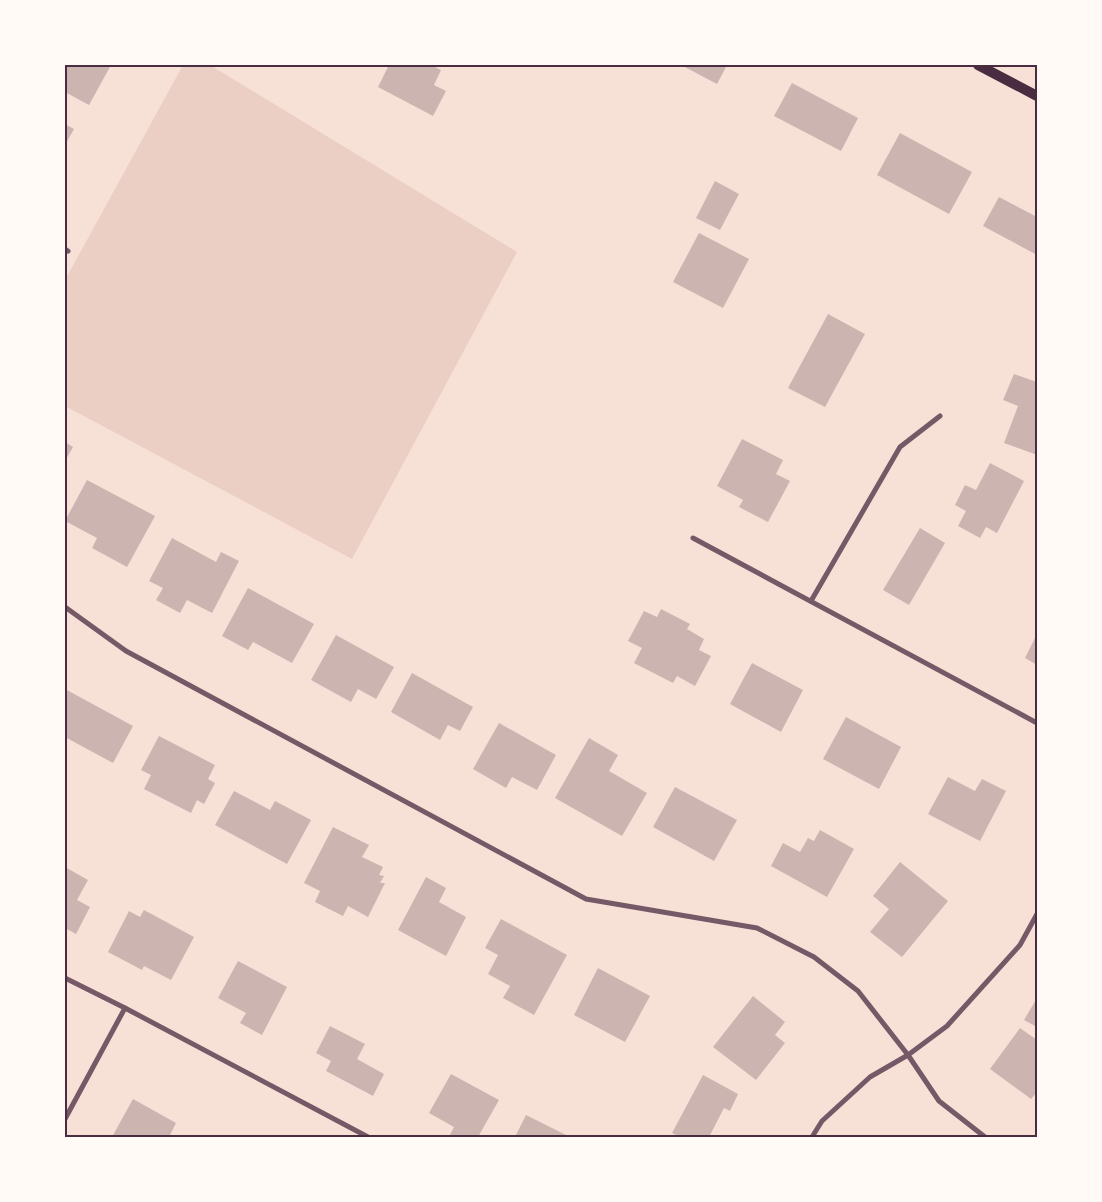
<svg xmlns="http://www.w3.org/2000/svg" width="1102" height="1202" font-family="'Open Sans',sans-serif">
<style>
.green{fill:#ebcfc5}
.building{fill:#ccb4b1}
.lines{fill:none;stroke-linecap:round;stroke-linejoin:round}
.minor{stroke:#755966;stroke-width:5}
.secondary{stroke:#4a2c40;stroke-width:10}
.neatline{fill:none;stroke:#4a2c40;stroke-width:2}
</style>
<rect width="100%" height="100%" fill="#f7e1d7"/>
<path class="green" d="M 183,65 L 210,65 L 517,252 L 352,559 L 65,406 L 65,280 Z"/>
<g class="building">
<path d="M 65,65 L 111,65 L 89,105 L 65,92 Z"/>
<path d="M 389,65 L 431,65 L 441,70 L 434,85 L 446,91 L 433,116 L 378,87 Z"/>
<path d="M 681,65 L 727,65 L 717,84 Z"/>
<path d="M 792,83 L 858,118 L 841,151 L 774,116 Z"/>
<path d="M 65,124 L 74,129 L 65,145 Z"/>
<path d="M 900,133 L 972,172 L 949,214 L 877,175 Z"/>
<path d="M 715,181 L 739,194 L 720,230 L 696,218 Z"/>
<path d="M 999,197 L 1037,217 L 1037,255 L 983,226 Z"/>
<path d="M 699,233 L 749,259 L 723,308 L 673,282 Z"/>
<path d="M 828,314 L 865,334 L 825,407 L 788,388 Z"/>
<path d="M 1014,374 L 1037,382 L 1037,455 L 1004,443 L 1018,406 L 1003,400 Z"/>
<path d="M 742,439 L 783,460 L 776,474 L 790,481 L 768,522 L 739,507 L 743,500 L 717,486 Z"/>
<path d="M 65,442 L 73,447 L 65,461 Z"/>
<path d="M 990,463 L 1024,481 L 997,533 L 986,527 L 980,538 L 958,526 L 966,511 L 955,505 L 965,485 L 976,490 Z"/>
<path d="M 87,480 L 155,516 L 127,567 L 92,548 L 97,538 L 65,521 Z"/>
<path d="M 920,528 L 945,543 L 909,605 L 883,590 Z"/>
<path d="M 172,538 L 216,562 L 221,552 L 239,561 L 212,613 L 187,600 L 180,613 L 156,600 L 163,588 L 149,581 Z"/>
<path d="M 248,588 L 314,624 L 292,663 L 253,642 L 248,650 L 222,636 Z"/>
<path d="M 661,609 L 690,624 L 687,629 L 704,639 L 699,650 L 711,656 L 695,686 L 677,676 L 673,683 L 634,663 L 642,648 L 628,641 L 644,611 L 657,617 Z"/>
<path d="M 1037,634 L 1037,665 L 1025,658 Z"/>
<path d="M 336,635 L 394,667 L 376,699 L 358,689 L 351,702 L 311,680 Z"/>
<path d="M 752,663 L 803,690 L 781,732 L 730,704 Z"/>
<path d="M 412,673 L 473,707 L 460,731 L 448,725 L 440,740 L 391,712 Z"/>
<path d="M 65,689 L 133,726 L 113,763 L 65,737 Z"/>
<path d="M 846,717 L 901,747 L 879,789 L 823,759 Z"/>
<path d="M 499,723 L 556,755 L 537,790 L 512,777 L 506,788 L 473,769 Z"/>
<path d="M 159,736 L 215,765 L 208,779 L 215,783 L 204,804 L 197,800 L 191,813 L 144,789 L 151,775 L 141,770 Z"/>
<path d="M 589,738 L 618,755 L 609,771 L 647,793 L 622,836 L 555,798 Z"/>
<path d="M 948,777 L 975,791 L 982,779 L 1006,791 L 980,841 L 928,814 Z"/>
<path d="M 675,787 L 737,820 L 714,861 L 653,827 Z"/>
<path d="M 234,791 L 270,810 L 275,801 L 311,820 L 287,864 L 215,825 Z"/>
<path d="M 333,827 L 369,845 L 362,857 L 383,867 L 379,875 L 384,876 L 380,883 L 385,883 L 368,917 L 348,906 L 343,916 L 315,902 L 320,891 L 304,883 Z"/>
<path d="M 820,830 L 854,849 L 827,897 L 771,866 L 783,843 L 800,852 L 808,838 L 814,841 Z"/>
<path d="M 900,862 L 948,901 L 902,957 L 870,932 L 889,909 L 873,896 Z"/>
<path d="M 65,867 L 88,880 L 77,900 L 90,907 L 76,934 L 65,928 Z"/>
<path d="M 426,877 L 446,888 L 439,902 L 466,917 L 446,956 L 398,930 Z"/>
<path d="M 144,910 L 194,937 L 171,980 L 144,966 L 142,970 L 108,952 L 129,911 L 140,917 Z"/>
<path d="M 501,919 L 567,955 L 534,1015 L 503,998 L 510,986 L 488,974 L 498,955 L 485,948 Z"/>
<path d="M 238,961 L 287,987 L 262,1035 L 240,1023 L 246,1013 L 218,998 Z"/>
<path d="M 598,968 L 650,996 L 625,1042 L 574,1015 Z"/>
<path d="M 753,996 L 785,1022 L 775,1035 L 785,1043 L 756,1080 L 713,1047 Z"/>
<path d="M 1037,998 L 1037,1027 L 1024,1020 Z"/>
<path d="M 330,1026 L 365,1044 L 357,1059 L 384,1074 L 373,1096 L 326,1071 L 331,1061 L 316,1053 Z"/>
<path d="M 1020,1028 L 1037,1040 L 1037,1092 L 1031,1099 L 990,1069 Z"/>
<path d="M 451,1074 L 499,1100 L 478,1137 L 454,1137 L 450,1135 L 454,1127 L 429,1113 Z"/>
<path d="M 703,1075 L 738,1094 L 730,1111 L 724,1108 L 709,1137 L 680,1137 L 672,1133 Z"/>
<path d="M 133,1099 L 176,1123 L 169,1137 L 112,1137 Z"/>
<path d="M 526,1115 L 570,1137 L 515,1137 Z"/>
</g>
<g class="lines">
<g class="minor">
<path d="M 65,249 L 68,251"/>
<path d="M 693,538 L 1037,723"/>
<path d="M 811,601 L 900,447 L 940,416"/>
<path d="M 65,607 L 126,651 L 586,899 L 757,928 L 814,957 L 858,991 L 908,1055 L 939,1101 L 985,1137"/>
<path d="M 65,978 L 125,1008 L 368,1137"/>
<path d="M 65,1119 L 125,1008"/>
<path d="M 812,1137 L 822,1121 L 870,1077 L 908,1055 L 947,1026 L 1020,945 L 1037,914"/>
</g>
<path class="secondary" d="M 978,65 L 1037,96"/>
</g>
<rect width="1102" height="1202" fill="none" stroke="#fffaf5" stroke-width="132"/>
<rect x="66" y="66" width="970" height="1070" class="neatline"/>
</svg>
